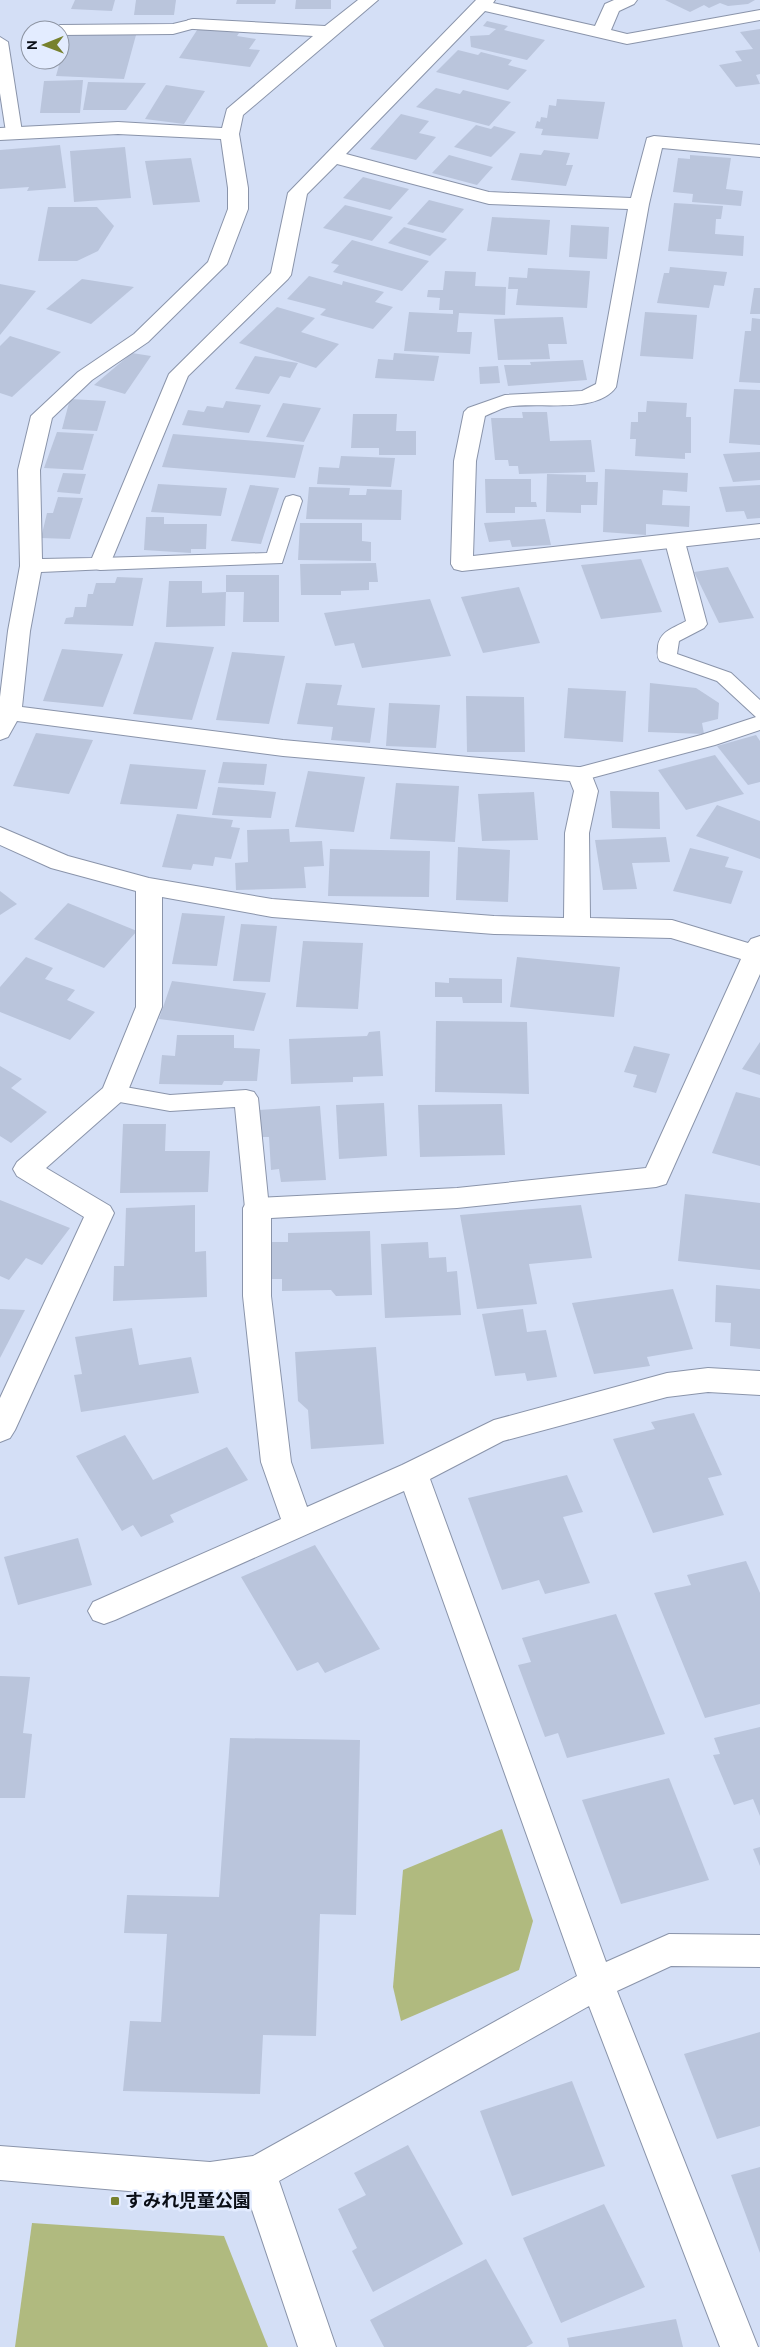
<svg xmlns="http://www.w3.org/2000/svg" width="760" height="2347" font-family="Cabin,'Noto Sans JP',sans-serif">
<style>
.green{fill:#b0ba7f}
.building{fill:#bac5dc}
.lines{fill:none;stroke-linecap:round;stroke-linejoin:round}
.service-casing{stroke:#8a94aa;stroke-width:2}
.minor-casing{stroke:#8a94aa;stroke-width:2}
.service{fill:#fff;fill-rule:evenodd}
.minor{fill:#fff;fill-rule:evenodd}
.poi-dot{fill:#77812d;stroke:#e3ecff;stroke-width:2}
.labels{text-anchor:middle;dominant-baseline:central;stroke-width:5;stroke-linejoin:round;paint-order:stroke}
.near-poi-label{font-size:18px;font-weight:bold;fill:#0b0f17;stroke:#e3ecff;text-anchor:start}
</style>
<rect width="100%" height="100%" fill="#d4dff6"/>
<g class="green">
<path d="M 502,1829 L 533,1921 L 519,1970 L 401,2021 L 393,1987 L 403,1870 Z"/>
<path d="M 32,2223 L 224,2236 L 268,2347 L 15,2347 Z"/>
</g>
<g class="building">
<path d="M 75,0 L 115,0 L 112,11 L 71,9 Z"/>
<path d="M 136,0 L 176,0 L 174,15 L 134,15 Z"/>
<path d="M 237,0 L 276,0 L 275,4 L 236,4 Z"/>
<path d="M 296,0 L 331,0 L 331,9 L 295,9 Z"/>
<path d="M 665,0 L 755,0 L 748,4 L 728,6 L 720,3 L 709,8 L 704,5 L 690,12 Z"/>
<path d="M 487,21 L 508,26 L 504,30 L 545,40 L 527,60 L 471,47 L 470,36 L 489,35 L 496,29 L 483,26 Z"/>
<path d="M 199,27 L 239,33 L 237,36 L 256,39 L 249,49 L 260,50 L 250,67 L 179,58 Z"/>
<path d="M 760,29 L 760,74 L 756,75 L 760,84 L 736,87 L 719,65 L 742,61 L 735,51 L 753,49 L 740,32 Z"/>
<path d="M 68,33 L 136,35 L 124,79 L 56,76 Z"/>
<path d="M 458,50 L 478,55 L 481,52 L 512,60 L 508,65 L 527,70 L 508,90 L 436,72 Z"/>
<path d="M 83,80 L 80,113 L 40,113 L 44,81 Z"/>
<path d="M 88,82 L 146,83 L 126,110 L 83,110 Z"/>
<path d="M 166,85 L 205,91 L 184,124 L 145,119 Z"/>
<path d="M 436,88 L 460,94 L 463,90 L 511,102 L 489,126 L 416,107 Z"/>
<path d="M 557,99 L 605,102 L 598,139 L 541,135 L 543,129 L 535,128 L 537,121 L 540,122 L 541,117 L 547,118 L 549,105 L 556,106 Z"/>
<path d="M 401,114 L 429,121 L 419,133 L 436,137 L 416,160 L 370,149 Z"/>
<path d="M 476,125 L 491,129 L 494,126 L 516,132 L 491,157 L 454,147 Z"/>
<path d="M 60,145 L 66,188 L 27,191 L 29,187 L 0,189 L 0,150 Z"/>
<path d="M 125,147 L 131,198 L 74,202 L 70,151 Z"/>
<path d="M 544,150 L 570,153 L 566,165 L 573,165 L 566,186 L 511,180 L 520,153 L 541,155 Z"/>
<path d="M 449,155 L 493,167 L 477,185 L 432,173 Z"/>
<path d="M 690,155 L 731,158 L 726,189 L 743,191 L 741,206 L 692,202 L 693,194 L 673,192 L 678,158 L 690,159 Z"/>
<path d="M 191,158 L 200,202 L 153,205 L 145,161 Z"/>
<path d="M 363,177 L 409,189 L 390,210 L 343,198 Z"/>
<path d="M 429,200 L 464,209 L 443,233 L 407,224 Z"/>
<path d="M 674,203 L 723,206 L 721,219 L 716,219 L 715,234 L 744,236 L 743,256 L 668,251 Z"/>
<path d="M 345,205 L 393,217 L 372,241 L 323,228 Z"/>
<path d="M 48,207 L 97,207 L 114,226 L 98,251 L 77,261 L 38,261 Z"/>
<path d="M 492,217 L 550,220 L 547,255 L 487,251 Z"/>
<path d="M 571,225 L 609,227 L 607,259 L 569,257 Z"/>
<path d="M 404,227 L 447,239 L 430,256 L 388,243 Z"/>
<path d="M 352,240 L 429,261 L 402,291 L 333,272 L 339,265 L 331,263 Z"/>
<path d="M 670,267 L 727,272 L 724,286 L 714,285 L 709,308 L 657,303 L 664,273 L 669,273 Z"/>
<path d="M 528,268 L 590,271 L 587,308 L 516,305 L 518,289 L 508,289 L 509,277 L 527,278 Z"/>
<path d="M 445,271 L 476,272 L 475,286 L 506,287 L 505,315 L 459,313 L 457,332 L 472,332 L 470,354 L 404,351 L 409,312 L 453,314 L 453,310 L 439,310 L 440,298 L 427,297 L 428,290 L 443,290 Z"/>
<path d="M 309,276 L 342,285 L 343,281 L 384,292 L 375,302 L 393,307 L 373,329 L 320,315 L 326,309 L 287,299 Z"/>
<path d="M 82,279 L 134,287 L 91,324 L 46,309 Z"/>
<path d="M 0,284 L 36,291 L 0,335 Z"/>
<path d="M 754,288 L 760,288 L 760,314 L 750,314 Z"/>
<path d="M 277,307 L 315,318 L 301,332 L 339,344 L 316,368 L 239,343 Z"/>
<path d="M 645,312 L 697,315 L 693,359 L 640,356 Z"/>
<path d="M 563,317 L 567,344 L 548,344 L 550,359 L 498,360 L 494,319 Z"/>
<path d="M 752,318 L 760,319 L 760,383 L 739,382 L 745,331 L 751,331 Z"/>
<path d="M 10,336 L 61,352 L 12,397 L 0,393 L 0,346 Z"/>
<path d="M 132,353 L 151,356 L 125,394 L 94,385 Z"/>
<path d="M 394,353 L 439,356 L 434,381 L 375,378 L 378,359 L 393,360 Z"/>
<path d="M 255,356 L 298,363 L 290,378 L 280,376 L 269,394 L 235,389 Z"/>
<path d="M 583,360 L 587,380 L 508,386 L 504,365 L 531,365 L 530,362 Z"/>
<path d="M 498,366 L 500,383 L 480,384 L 479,367 Z"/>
<path d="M 734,389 L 760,390 L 760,445 L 729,443 Z"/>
<path d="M 70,399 L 106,401 L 97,431 L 62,429 Z"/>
<path d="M 226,401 L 261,405 L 249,433 L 182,425 L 188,410 L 204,412 L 207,406 L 223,408 Z"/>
<path d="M 647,401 L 687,403 L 686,417 L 691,417 L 691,453 L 685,453 L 685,459 L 635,456 L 636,439 L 630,439 L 631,422 L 638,422 L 638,412 L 646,412 Z"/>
<path d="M 283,403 L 321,408 L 304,442 L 266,437 Z"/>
<path d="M 522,412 L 547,412 L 550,441 L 591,440 L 595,472 L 519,474 L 518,466 L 509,466 L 508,460 L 495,460 L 491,418 L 523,418 Z"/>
<path d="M 353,414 L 397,414 L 396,431 L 416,431 L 416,455 L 379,455 L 379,448 L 351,448 Z"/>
<path d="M 57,432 L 94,434 L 83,470 L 44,468 Z"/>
<path d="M 173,434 L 304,445 L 295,478 L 162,467 Z"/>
<path d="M 760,452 L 760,480 L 733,482 L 723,454 Z"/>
<path d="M 341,456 L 395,458 L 391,487 L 317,484 L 319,467 L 339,468 Z"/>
<path d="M 605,469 L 688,473 L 687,492 L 663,490 L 662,505 L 690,506 L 689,527 L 646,524 L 646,535 L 603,532 Z"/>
<path d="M 63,473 L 86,474 L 80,494 L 57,492 Z"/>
<path d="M 547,474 L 586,475 L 586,482 L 598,482 L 597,505 L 581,505 L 581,513 L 546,512 Z"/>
<path d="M 485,479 L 531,479 L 531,502 L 536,502 L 537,507 L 515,507 L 515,513 L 486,513 Z"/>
<path d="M 158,484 L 227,488 L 221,516 L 151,512 Z"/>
<path d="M 250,485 L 279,488 L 261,544 L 231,541 Z"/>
<path d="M 760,485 L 760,518 L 747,519 L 744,511 L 726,512 L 719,487 Z"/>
<path d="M 309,487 L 350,488 L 349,495 L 366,495 L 367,489 L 402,490 L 401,520 L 306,519 Z"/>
<path d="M 58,497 L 83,498 L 70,539 L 41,538 L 47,513 L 53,513 Z"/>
<path d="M 146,517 L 164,517 L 164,524 L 207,524 L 206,549 L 191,549 L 191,553 L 144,550 Z"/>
<path d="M 545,519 L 551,545 L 512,547 L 510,540 L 489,542 L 484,523 Z"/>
<path d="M 300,523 L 362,523 L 362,541 L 371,542 L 371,561 L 298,560 Z"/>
<path d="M 641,559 L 662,612 L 601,619 L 581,565 Z"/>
<path d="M 376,563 L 378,582 L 369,582 L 369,590 L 341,591 L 341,595 L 301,595 L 300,564 Z"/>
<path d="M 728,567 L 754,618 L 719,623 L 694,572 Z"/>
<path d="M 226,575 L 279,575 L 279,622 L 243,622 L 244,592 L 226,592 Z"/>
<path d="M 117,577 L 143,578 L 133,626 L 64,624 L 66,618 L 73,617 L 75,607 L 86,607 L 88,594 L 93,594 L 96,583 L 115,583 Z"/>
<path d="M 169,581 L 202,581 L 202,593 L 226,592 L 225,626 L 166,627 Z"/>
<path d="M 519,587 L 540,643 L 483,653 L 461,597 Z"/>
<path d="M 430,599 L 451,656 L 362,668 L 354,643 L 335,646 L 324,613 Z"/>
<path d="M 155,642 L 214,647 L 192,720 L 133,714 Z"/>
<path d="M 62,649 L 123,654 L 103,707 L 43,701 Z"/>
<path d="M 232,652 L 285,656 L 269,724 L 216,720 Z"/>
<path d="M 306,683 L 342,685 L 337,705 L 375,708 L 370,743 L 331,740 L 333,727 L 297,724 Z"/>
<path d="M 650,683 L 696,688 L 719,703 L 718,719 L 702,723 L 704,734 L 648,732 Z"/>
<path d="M 568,688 L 626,691 L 623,742 L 564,738 Z"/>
<path d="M 466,696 L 524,697 L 525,752 L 467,752 Z"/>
<path d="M 389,703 L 440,705 L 436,748 L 386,746 Z"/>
<path d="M 36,733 L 93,740 L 69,794 L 13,786 Z"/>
<path d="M 756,735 L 760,741 L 760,782 L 748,785 L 717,746 Z"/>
<path d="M 715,755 L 744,794 L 686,810 L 658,770 Z"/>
<path d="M 223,762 L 267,764 L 264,785 L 218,783 Z"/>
<path d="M 130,764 L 206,770 L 197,809 L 120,804 Z"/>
<path d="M 308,771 L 365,777 L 354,832 L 295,827 Z"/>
<path d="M 396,783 L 459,786 L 455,842 L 390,839 Z"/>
<path d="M 218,787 L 276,792 L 271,818 L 212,815 Z"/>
<path d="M 610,791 L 659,792 L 660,829 L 612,828 Z"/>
<path d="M 534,792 L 538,840 L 482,841 L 478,794 Z"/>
<path d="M 717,805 L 760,821 L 760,859 L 696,836 Z"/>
<path d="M 177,814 L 233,820 L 231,827 L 240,828 L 231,859 L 215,857 L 213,866 L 193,864 L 191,870 L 162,867 Z"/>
<path d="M 289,829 L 290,842 L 322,841 L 324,866 L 304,867 L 306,888 L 236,890 L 235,863 L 248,862 L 247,830 Z"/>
<path d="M 666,837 L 670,862 L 632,863 L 637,889 L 603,890 L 595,840 Z"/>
<path d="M 458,847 L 510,850 L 508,902 L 456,900 Z"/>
<path d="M 690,848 L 729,857 L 725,867 L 743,871 L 731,904 L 673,891 Z"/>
<path d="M 330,849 L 430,851 L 429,897 L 328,896 Z"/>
<path d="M 0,891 L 17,904 L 0,915 Z"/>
<path d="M 68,903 L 137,931 L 104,968 L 34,939 Z"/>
<path d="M 182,913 L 225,916 L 217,966 L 172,964 Z"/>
<path d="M 241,924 L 277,926 L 270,982 L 233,981 Z"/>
<path d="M 303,941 L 363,943 L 358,1009 L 296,1007 Z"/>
<path d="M 26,957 L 53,968 L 45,979 L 75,990 L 67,1000 L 95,1012 L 70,1040 L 0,1012 L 0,987 Z"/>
<path d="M 517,957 L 620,967 L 614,1017 L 510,1007 Z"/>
<path d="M 449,978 L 502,979 L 502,1003 L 463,1003 L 462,997 L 435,997 L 435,982 L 449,983 Z"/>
<path d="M 172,981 L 266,993 L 254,1031 L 159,1019 Z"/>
<path d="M 436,1021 L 527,1022 L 529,1094 L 435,1092 Z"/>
<path d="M 380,1031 L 383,1076 L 353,1077 L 353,1082 L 291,1084 L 289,1039 L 367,1036 L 369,1032 Z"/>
<path d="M 177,1035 L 234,1035 L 234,1048 L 260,1049 L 257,1081 L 224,1081 L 222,1085 L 159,1084 L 162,1055 L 175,1056 Z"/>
<path d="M 760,1042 L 760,1075 L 742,1069 Z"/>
<path d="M 634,1046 L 670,1054 L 656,1093 L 633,1087 L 637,1075 L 624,1072 Z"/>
<path d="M 0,1066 L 22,1079 L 11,1088 L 47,1112 L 11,1143 L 0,1136 Z"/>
<path d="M 736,1092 L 760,1098 L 760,1166 L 712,1153 Z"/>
<path d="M 384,1103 L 387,1156 L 339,1159 L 336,1105 Z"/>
<path d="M 502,1104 L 505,1155 L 420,1157 L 418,1105 Z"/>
<path d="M 320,1106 L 326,1180 L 281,1182 L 279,1169 L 271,1170 L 269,1137 L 260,1137 L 259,1110 Z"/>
<path d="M 123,1124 L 166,1124 L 165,1151 L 210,1151 L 208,1192 L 120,1193 Z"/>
<path d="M 685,1194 L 760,1203 L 760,1270 L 678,1261 Z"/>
<path d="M 0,1200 L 70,1228 L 42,1265 L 26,1258 L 9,1280 L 0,1276 Z"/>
<path d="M 195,1205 L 195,1252 L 206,1251 L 207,1297 L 113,1301 L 114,1266 L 124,1266 L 126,1208 Z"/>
<path d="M 581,1205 L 592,1258 L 529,1264 L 537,1304 L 477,1309 L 460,1215 Z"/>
<path d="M 370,1231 L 372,1295 L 336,1296 L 331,1290 L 282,1291 L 282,1279 L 271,1279 L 272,1242 L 288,1242 L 288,1233 Z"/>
<path d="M 428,1242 L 429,1258 L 446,1257 L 447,1272 L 457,1271 L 461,1315 L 385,1318 L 381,1244 Z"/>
<path d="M 716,1285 L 760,1289 L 760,1349 L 730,1346 L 731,1323 L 715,1322 Z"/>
<path d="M 673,1289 L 693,1349 L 647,1357 L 650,1366 L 594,1374 L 572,1303 Z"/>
<path d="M 0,1309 L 25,1310 L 0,1358 Z"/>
<path d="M 523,1309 L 527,1332 L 546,1330 L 557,1377 L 527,1381 L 525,1373 L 495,1376 L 482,1314 Z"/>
<path d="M 132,1328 L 139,1365 L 191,1357 L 199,1393 L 81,1412 L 74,1375 L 82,1374 L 75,1337 Z"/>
<path d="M 376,1347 L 384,1444 L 311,1449 L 308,1410 L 298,1401 L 295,1352 Z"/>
<path d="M 694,1413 L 722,1475 L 708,1478 L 724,1515 L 653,1533 L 613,1439 L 655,1429 L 651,1422 Z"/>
<path d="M 125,1435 L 153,1480 L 227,1447 L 248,1480 L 170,1515 L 174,1522 L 141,1537 L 133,1525 L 122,1531 L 76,1456 Z"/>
<path d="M 567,1475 L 583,1512 L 563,1517 L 590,1583 L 545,1594 L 539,1580 L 502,1590 L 468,1498 Z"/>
<path d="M 78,1538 L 92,1585 L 18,1605 L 4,1557 Z"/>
<path d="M 315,1545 L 380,1649 L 325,1673 L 318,1662 L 297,1671 L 241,1577 Z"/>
<path d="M 746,1561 L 760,1593 L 760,1704 L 705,1718 L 654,1593 L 691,1585 L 687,1575 Z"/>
<path d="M 616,1614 L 665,1734 L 567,1758 L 558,1733 L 545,1737 L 518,1665 L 531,1662 L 522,1638 Z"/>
<path d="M 0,1676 L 30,1677 L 23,1733 L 32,1734 L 25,1798 L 0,1798 Z"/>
<path d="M 760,1727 L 760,1816 L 753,1799 L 734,1805 L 713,1755 L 720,1754 L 714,1738 Z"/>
<path d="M 230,1738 L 360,1740 L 356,1915 L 320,1914 L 316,2036 L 263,2035 L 260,2094 L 123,2091 L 130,2021 L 161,2022 L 167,1934 L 124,1933 L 127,1895 L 219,1897 Z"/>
<path d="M 669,1778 L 709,1880 L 621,1904 L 582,1800 Z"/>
<path d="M 760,1847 L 760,1866 L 753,1849 Z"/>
<path d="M 760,2032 L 760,2126 L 717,2139 L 684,2054 Z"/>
<path d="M 572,2081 L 605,2166 L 512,2196 L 480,2111 Z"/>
<path d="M 408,2145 L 463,2244 L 373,2292 L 352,2251 L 357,2248 L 338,2209 L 366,2195 L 354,2173 Z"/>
<path d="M 760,2167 L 760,2253 L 731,2175 Z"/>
<path d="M 604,2204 L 645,2287 L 561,2323 L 523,2238 Z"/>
<path d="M 486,2259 L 533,2343 L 526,2347 L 384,2347 L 370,2320 Z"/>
<path d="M 676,2319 L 683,2347 L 569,2347 L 567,2338 Z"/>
</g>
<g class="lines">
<defs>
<g id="service">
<path d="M 194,19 L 202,24 L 199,27 L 173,34 L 60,35 L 60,30 L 52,30 L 60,25 L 173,24 Z"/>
<path d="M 0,37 L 8,42 L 22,132 L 14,137 L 6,132 L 0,93 Z"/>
<path d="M 293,495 L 300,497 L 302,501 L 282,563 L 100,570 L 93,568 L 90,564 L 93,560 L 100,558 L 267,553 L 284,501 L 286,497 Z"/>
<path d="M 675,536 L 682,538 L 685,542 L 707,624 L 704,628 L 679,641 L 677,654 L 731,673 L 760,700 L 760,730 L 715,745 L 580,781 L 573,779 L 570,774 L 573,769 L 701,735 L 756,717 L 717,681 L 660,661 C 656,656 658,652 658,646 C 660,631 674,628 686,621 L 665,542 L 668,538 Z"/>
<path d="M 114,1085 L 170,1095 L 246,1090 L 254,1092 L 258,1098 L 269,1208 L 265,1214 L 257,1217 L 249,1214 L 245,1208 L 235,1107 L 170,1111 L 114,1101 L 106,1099 L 102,1093 L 106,1087 Z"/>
</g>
<path id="minor" d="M 358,0 L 378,0 L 243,115 L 239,134 L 248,188 L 248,209 L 227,264 L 148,342 L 92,380 L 52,418 L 40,470 L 42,559 L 92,558 L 169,374 L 271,273 L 288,193 L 476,0 L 495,0 L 493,3 L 595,26 L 605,4 L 614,0 L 637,0 L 634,4 L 619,11 L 611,30 L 627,34 L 760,10 L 760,20 L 627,44 L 485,11 L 346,154 L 489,192 L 631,198 L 647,138 L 654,136 L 760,145 L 760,157 L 662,148 L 649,204 L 616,387 C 597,415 536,401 507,407 C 500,409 492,413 485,416 L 476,461 L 473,556 L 760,524 L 760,538 L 462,571 L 454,569 L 451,564 L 454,461 L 464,412 L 468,408 L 505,395 L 582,391 L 596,384 L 628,209 L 489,204 L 337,164 L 307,194 L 291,275 L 288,279 L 188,376 L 108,569 L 41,572 L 30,631 L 22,707 L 283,740 L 589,768 L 598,791 L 589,833 L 590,918 L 672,920 L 748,943 L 751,939 L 760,936 L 760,974 L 666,1184 L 656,1187 L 457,1208 L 271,1218 L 271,1296 L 291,1462 L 307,1507 L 402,1465 L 494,1420 L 667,1373 L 708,1368 L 760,1371 L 760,1395 L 708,1392 L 667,1397 L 503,1441 L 430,1479 L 606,1962 L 669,1934 L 760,1935 L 760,1967 L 671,1966 L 617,1991 L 758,2347 L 720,2347 L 589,2006 L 279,2181 L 336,2347 L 298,2347 L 246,2192 L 210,2198 L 0,2180 L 0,2146 L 210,2162 L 253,2156 L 577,1976 L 404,1491 L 115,1620 L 104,1624 L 93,1620 L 88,1611 L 93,1602 L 281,1519 L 261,1462 L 243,1296 L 243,1208 L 247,1201 L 257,1198 L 457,1188 L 646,1168 L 741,959 L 671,938 L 494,934 L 272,917 L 162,897 L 162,1007 L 127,1093 L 123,1100 L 46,1168 L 110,1206 L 114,1213 L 15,1430 L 10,1438 L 0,1442 L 0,1398 L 84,1217 L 17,1176 L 13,1169 L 17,1162 L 103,1088 L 136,1007 L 136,891 L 51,868 L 0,845 L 0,827 L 68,856 L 149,878 L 272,899 L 494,916 L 564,918 L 565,833 L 574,791 L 570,781 L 283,756 L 17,721 L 8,737 L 0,740 L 0,697 L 8,631 L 20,566 L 18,470 L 31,416 L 78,372 L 134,334 L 208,262 L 228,209 L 228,188 L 221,139 L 118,134 L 0,140 L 0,128 L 118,122 L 222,128 L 227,109 L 313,36 L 194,29 L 188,28 L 185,24 L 188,20 L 194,19 L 325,26 Z"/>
</defs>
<use href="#service" class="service-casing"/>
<use href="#minor" class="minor-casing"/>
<use href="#service" class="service"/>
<use href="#minor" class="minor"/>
</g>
<rect class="poi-dot" x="110" y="2196" width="10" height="10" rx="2.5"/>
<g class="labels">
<g class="near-poi-label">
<text x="125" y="2201">すみれ児童公園</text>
</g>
</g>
<g transform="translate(45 45) rotate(269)"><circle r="24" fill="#e3ecff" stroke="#8d94a2"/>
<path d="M0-4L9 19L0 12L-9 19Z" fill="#77812d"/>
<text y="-8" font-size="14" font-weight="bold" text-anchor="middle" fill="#0b0f17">N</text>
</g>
</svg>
